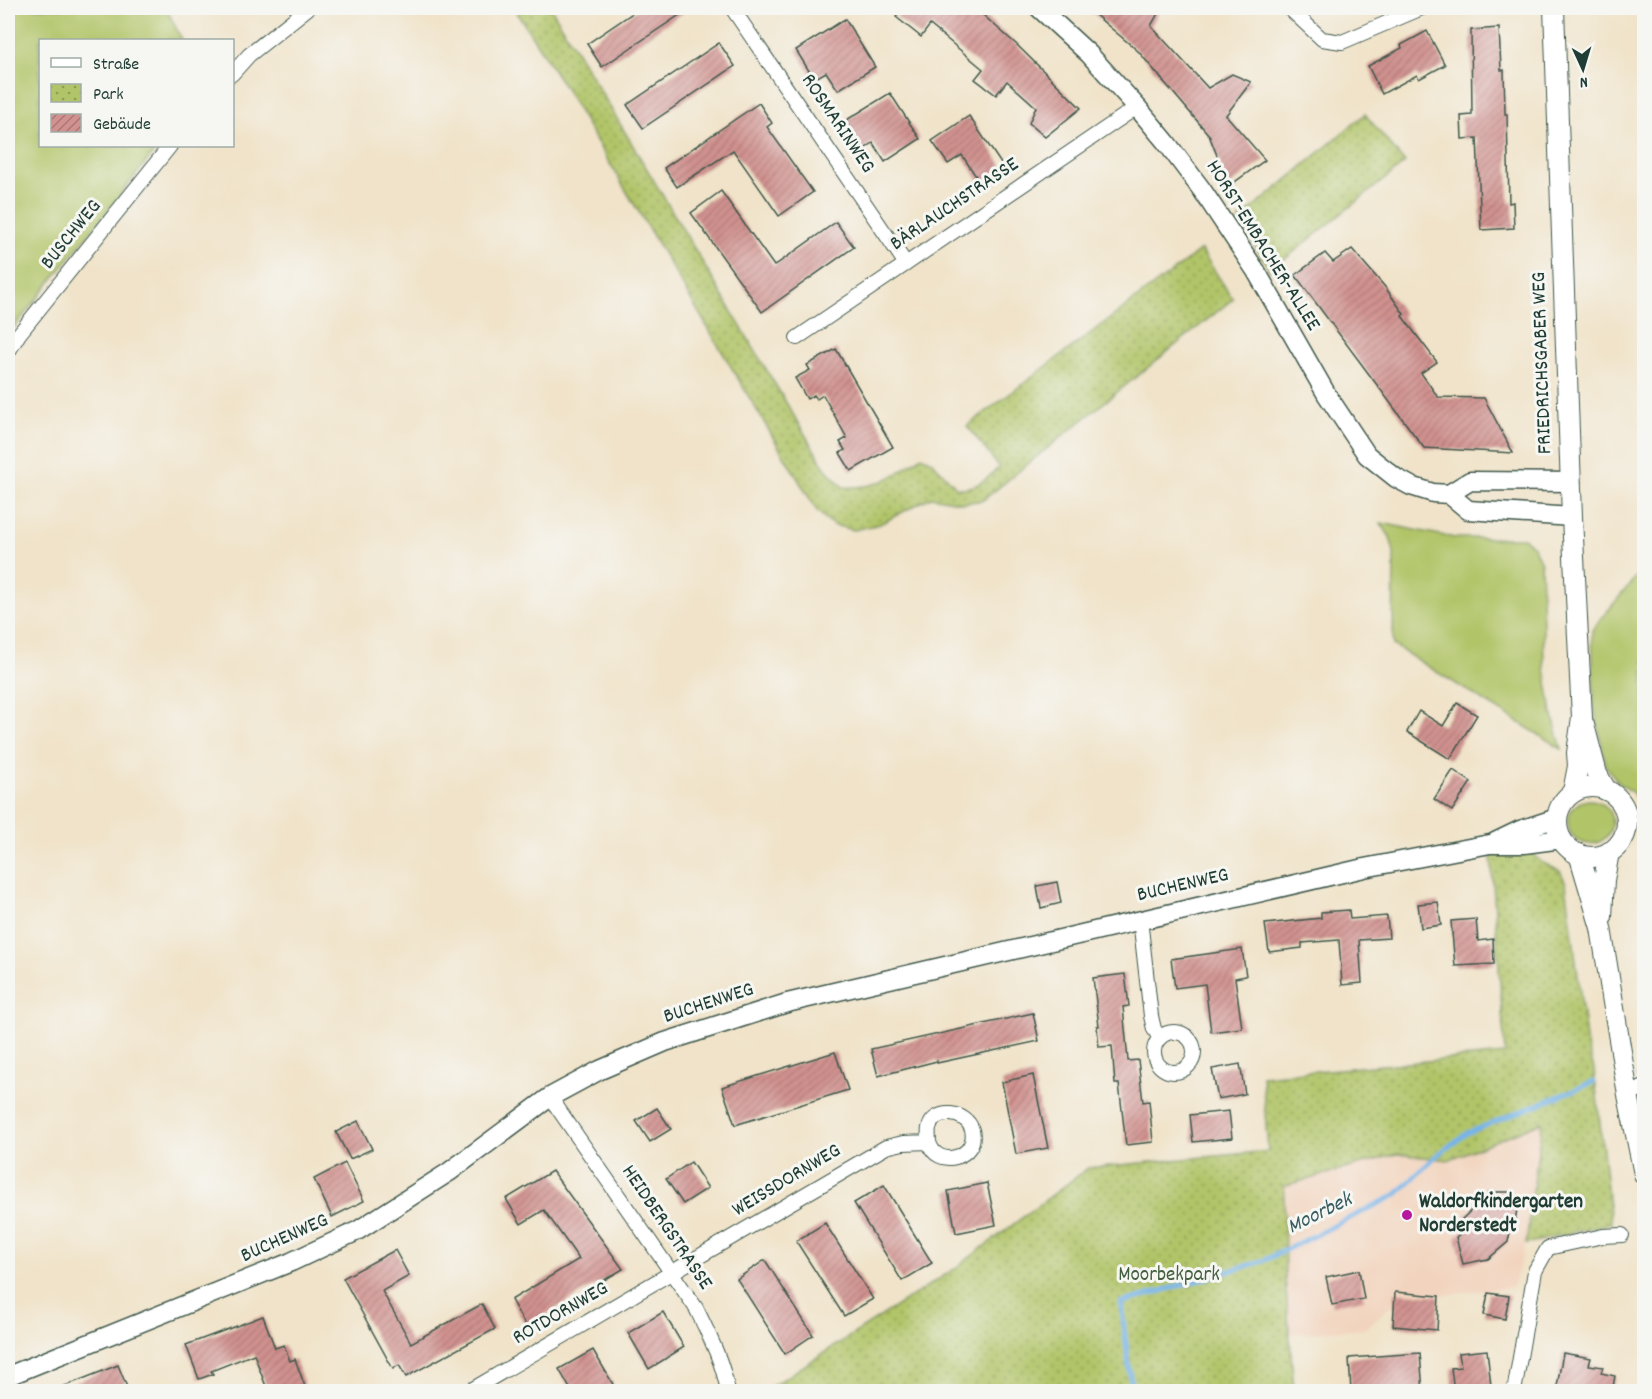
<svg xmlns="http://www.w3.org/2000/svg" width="1652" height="1399" font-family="Dekko,sans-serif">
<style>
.built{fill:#f2d4be}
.green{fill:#b1c468;stroke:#68804e;stroke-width:1.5}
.park{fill:url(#park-dots);stroke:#68804e;stroke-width:1.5}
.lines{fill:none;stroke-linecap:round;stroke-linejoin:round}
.stream{stroke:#76b4e9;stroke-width:5}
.building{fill:url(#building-hatch)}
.minor-casing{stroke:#3e564a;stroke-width:16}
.tertiary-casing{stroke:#3e564a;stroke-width:21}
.secondary-casing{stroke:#3e564a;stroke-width:22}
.minor{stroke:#fff;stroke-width:14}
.tertiary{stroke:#fff;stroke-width:18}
.secondary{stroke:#fff;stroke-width:20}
.poi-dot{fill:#b5179e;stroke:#f6f6f2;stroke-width:2}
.labels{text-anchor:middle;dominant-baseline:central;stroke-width:6;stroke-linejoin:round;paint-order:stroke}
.street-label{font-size:21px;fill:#1f3d34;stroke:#f6f6f2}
.poi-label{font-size:21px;font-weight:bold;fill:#1f3d34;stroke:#f6f6f2;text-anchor:start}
.park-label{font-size:21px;fill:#445f41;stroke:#f6f6f2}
.water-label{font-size:22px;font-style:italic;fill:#355b61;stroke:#f6f6f2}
</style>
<defs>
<pattern id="park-dots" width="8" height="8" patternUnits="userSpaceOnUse" patternTransform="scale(1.5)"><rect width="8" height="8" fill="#b1c468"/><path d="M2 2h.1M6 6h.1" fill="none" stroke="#8fa056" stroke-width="1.8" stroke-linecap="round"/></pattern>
<pattern id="building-hatch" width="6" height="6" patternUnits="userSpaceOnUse" patternTransform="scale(1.5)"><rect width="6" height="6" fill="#d1928f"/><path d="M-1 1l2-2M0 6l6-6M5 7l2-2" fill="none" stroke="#a97876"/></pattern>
</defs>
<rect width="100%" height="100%" fill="#f6f6f2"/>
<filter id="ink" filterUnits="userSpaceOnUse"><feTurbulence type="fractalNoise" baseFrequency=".0167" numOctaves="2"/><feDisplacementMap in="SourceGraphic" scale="12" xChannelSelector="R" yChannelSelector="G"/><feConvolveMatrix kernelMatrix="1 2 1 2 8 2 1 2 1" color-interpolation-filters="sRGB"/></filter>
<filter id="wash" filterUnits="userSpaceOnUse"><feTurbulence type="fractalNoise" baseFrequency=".008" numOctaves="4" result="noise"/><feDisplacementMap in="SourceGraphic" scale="24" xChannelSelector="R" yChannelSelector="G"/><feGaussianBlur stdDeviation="1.35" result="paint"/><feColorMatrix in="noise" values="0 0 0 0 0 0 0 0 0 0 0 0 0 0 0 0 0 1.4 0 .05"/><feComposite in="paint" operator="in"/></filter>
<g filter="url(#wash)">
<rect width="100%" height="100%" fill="#f0e3c9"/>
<path class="built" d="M 1543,1122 L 1526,1244 L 1513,1287 L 1397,1300 L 1365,1329 L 1290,1334 L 1285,1277 L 1284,1186 L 1397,1154 L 1448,1160 Z"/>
<g class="green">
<path d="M 8,8 L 166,8 L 182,40 L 40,40 L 40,146 L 159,146 L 8,335 Z"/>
<path d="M 1381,523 L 1455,538 L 1523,538 L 1533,546 L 1541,563 L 1544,662 L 1552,713 L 1562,749 L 1393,645 L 1394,552 L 1390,537 Z"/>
<path d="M 1644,567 L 1644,816 L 1643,815 L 1633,793 L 1618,782 L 1606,766 L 1594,707 L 1592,630 Z"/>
<circle cx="1590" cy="822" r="22"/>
</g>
<g class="park">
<path d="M 514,8 L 551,8 L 825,468 L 843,487 C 879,489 894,476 922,456 L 931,460 L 957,488 C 977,489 986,480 999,467 L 967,426 L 1201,250 L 1233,299 L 983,500 L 964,503 L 931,497 L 880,524 L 854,530 L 833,525 L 817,511 L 563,85 Z"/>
<path d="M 1365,114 L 1405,163 L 1270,271 L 1239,220 Z"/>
<path d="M 1511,851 L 1531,853 L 1543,863 L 1560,871 L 1566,883 L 1587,1046 L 1594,1069 L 1611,1223 L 1526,1244 L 1542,1122 L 1448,1160 L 1397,1154 L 1284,1186 L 1285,1277 L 1294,1391 L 763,1392 L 953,1270 L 1088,1168 L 1268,1151 L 1262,1076 L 1505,1054 L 1491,855 Z"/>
</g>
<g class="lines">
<g class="stream">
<path d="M 1638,1076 L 1644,1072"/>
<path d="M 1132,1392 L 1121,1303 L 1263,1261 L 1396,1195 L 1436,1156 L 1467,1133 L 1594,1082"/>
</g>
</g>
<g id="blocks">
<g class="building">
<path d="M 640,8 L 690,8 L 602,67 L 587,44 Z"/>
<path d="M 904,8 L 975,8 L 1016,44 L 1081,108 L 1045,137 L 1029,123 L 1036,107 L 1007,81 L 996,95 L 975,79 L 983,69 L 930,25 L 921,37 L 896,17 Z"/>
<path d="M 1087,8 L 1161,8 L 1151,26 L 1208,88 L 1232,74 L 1251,82 L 1226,115 L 1265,160 L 1229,186 L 1209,135 L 1138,51 Z"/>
<path d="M 845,19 L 875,67 L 838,90 L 826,72 L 814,79 L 796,50 Z"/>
<path d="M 1499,28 L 1501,70 L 1504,70 L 1505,114 L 1507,114 L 1509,203 L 1513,202 L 1514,228 L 1481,230 L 1477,138 L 1462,139 L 1461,116 L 1472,115 L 1471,30 Z"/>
<path d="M 1427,31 L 1445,65 L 1419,79 L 1417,75 L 1382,94 L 1368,66 L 1402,48 L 1401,45 Z"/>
<path d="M 719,43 L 735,66 L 643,128 L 627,105 Z"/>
<path d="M 890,93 L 920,139 L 885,162 L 873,143 L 863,150 L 845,121 Z"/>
<path d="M 759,103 L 772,123 L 767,127 L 813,192 L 779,216 L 733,150 L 677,187 L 664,168 Z"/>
<path d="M 969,116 L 1004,168 L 981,184 L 962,155 L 948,164 L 932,141 Z"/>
<path d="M 721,191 L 774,266 L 836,222 L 854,247 L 762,312 L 691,213 Z"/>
<path d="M 1352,249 L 1385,287 L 1404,314 L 1402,316 L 1437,362 L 1421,373 L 1438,397 L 1484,398 L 1513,453 L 1424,448 L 1295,275 L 1325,253 L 1333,262 Z"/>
<path d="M 836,349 L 893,447 L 851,471 L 840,453 L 845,450 L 840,442 L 847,438 L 823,395 L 817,399 L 814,395 L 807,399 L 795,378 L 810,370 L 807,365 Z"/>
<path d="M 1457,703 L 1477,715 L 1450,759 L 1407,732 L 1419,711 L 1443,726 Z"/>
<path d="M 1453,770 L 1471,782 L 1452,811 L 1434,799 Z"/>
<path d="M 1057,882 L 1061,903 L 1041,908 L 1037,886 Z"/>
<path d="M 1438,902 L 1441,925 L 1421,928 L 1418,904 Z"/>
<path d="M 1349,910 L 1350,919 L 1387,916 L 1389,938 L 1359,940 L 1362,983 L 1342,985 L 1339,940 L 1302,943 L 1302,948 L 1269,952 L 1265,924 L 1321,918 L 1321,912 Z"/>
<path d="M 1476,919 L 1478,941 L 1493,939 L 1494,964 L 1455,966 L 1451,921 Z"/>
<path d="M 1242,949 L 1246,976 L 1235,978 L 1242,1028 L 1211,1032 L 1205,984 L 1175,988 L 1171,959 Z"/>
<path d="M 1125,974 L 1129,1006 L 1123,1007 L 1128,1061 L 1138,1060 L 1143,1102 L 1149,1101 L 1153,1142 L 1126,1145 L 1119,1084 L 1115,1084 L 1112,1046 L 1099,1047 L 1097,1026 L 1099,1026 L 1093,978 Z"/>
<path d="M 1033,1013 L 1039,1041 L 937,1063 L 937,1061 L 878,1076 L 871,1049 Z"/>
<path d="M 835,1052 L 848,1090 L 735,1125 L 722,1087 Z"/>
<path d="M 1240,1064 L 1245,1094 L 1218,1099 L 1212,1069 Z"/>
<path d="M 1033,1075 L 1048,1148 L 1016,1154 L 1002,1082 Z"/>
<path d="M 657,1108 L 671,1129 L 650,1142 L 636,1121 Z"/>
<path d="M 1229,1111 L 1232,1138 L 1193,1142 L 1190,1115 Z"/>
<path d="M 358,1121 L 372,1149 L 350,1159 L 336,1132 Z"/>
<path d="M 691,1162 L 708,1188 L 683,1204 L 666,1179 Z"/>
<path d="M 345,1163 L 364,1201 L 332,1217 L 314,1179 Z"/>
<path d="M 552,1171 L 623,1269 L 526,1326 L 511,1300 L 579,1259 L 544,1210 L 521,1224 L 506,1199 Z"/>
<path d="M 987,1183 L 996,1225 L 956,1233 L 948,1191 Z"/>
<path d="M 884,1185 L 932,1263 L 902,1281 L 854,1203 Z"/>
<path d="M 1490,1192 L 1513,1192 L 1519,1198 L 1515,1221 L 1512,1221 L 1508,1242 L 1488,1259 L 1463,1264 L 1456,1237 L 1464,1230 L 1458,1223 Z"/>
<path d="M 825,1223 L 873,1299 L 844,1316 L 796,1241 Z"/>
<path d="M 395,1250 L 409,1276 L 382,1291 L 411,1343 L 482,1304 L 495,1329 L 406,1377 L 399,1365 L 393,1369 L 343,1278 Z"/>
<path d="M 765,1260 L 813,1335 L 785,1354 L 737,1279 Z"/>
<path d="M 1359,1270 L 1364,1299 L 1332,1305 L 1326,1277 Z"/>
<path d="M 1395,1292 L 1439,1296 L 1437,1330 L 1393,1326 Z"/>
<path d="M 1488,1293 L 1509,1296 L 1505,1319 L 1484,1315 Z"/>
<path d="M 663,1312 L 684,1347 L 649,1369 L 628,1333 Z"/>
<path d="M 263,1316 L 275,1348 L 284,1345 L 290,1361 L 295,1359 L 307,1392 L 268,1392 L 254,1354 L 211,1371 L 213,1374 L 199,1379 L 186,1345 Z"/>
<path d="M 593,1350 L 613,1384 L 600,1392 L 572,1392 L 559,1369 Z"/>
<path d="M 1487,1350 L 1491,1386 L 1454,1391 L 1451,1368 L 1461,1367 L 1459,1353 Z"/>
<path d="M 1420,1353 L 1423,1392 L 1351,1392 L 1349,1358 Z"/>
<path d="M 1563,1353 L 1591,1358 L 1589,1365 L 1603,1367 L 1601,1373 L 1615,1376 L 1612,1392 L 1556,1392 Z"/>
<path d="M 118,1365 L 129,1392 L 52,1392 L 52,1391 Z"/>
</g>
</g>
</g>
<g filter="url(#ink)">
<use href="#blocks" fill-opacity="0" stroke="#3e564a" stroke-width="1.5"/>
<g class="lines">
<defs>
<g id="minor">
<path d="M 732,8 L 906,264"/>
<path d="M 1289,8 L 1322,39 L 1342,42 L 1422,8"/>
<path d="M 232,74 L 249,55 L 308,8"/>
<path d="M 797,338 L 1137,107"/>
<path d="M 8,352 L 19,334 L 170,146"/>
<path d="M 1140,919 L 1151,1016 L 1154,1029 L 1160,1038"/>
<circle cx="1174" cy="1052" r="20"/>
<path d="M 1628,1095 L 1644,1087"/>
<path d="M 550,1097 L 696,1308 C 709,1335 723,1362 728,1392"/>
<path d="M 473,1392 L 473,1389 L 886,1147 L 903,1143 L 929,1142 C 936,1170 979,1158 972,1130 C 967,1111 934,1107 929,1128 C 928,1132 929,1138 929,1142"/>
<path d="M 1514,1392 L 1535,1271 L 1548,1248 L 1603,1236 L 1622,1235"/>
</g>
<g id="tertiary">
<path d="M 1039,8 L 1089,54 L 1137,107 L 1166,142 L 1202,190 L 1256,271 L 1327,395 L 1367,455 L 1396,478 L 1411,486 L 1433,493 L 1449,494 L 1468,510 L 1572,517"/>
<path d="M 1449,494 L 1470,481 L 1571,482"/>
<path d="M 1495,842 L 1520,830 L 1557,818"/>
<path d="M 8,1376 L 291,1262 L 357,1231 L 449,1172 L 550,1097 L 600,1070 L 665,1042 L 787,1003 L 1364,868 L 1490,844 L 1524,844 L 1562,839"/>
</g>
<g id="secondary">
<path d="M 1554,8 L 1572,517 L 1582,717 L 1577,753 L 1578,766 L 1573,792"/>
<path d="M 1584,725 L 1597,774 L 1606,790"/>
<circle cx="1592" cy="822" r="35"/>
<path d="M 1579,854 L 1601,928 L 1628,1095 L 1644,1174"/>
<path d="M 1602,917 L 1604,880 L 1609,852"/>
</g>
</defs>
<use href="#minor" class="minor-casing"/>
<use href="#tertiary" class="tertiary-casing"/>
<use href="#secondary" class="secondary-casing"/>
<use href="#minor" class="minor"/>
<use href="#tertiary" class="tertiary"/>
<use href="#secondary" class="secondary"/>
</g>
</g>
<circle class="poi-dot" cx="1407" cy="1215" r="6"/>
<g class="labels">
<g class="street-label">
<text transform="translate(837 124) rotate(56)">ROSMARINWEG</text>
<text transform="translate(955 205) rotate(-34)">BÄRLAUCHSTRASSE</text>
<text transform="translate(72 235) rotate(-51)">BUSCHWEG</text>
<text transform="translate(1262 246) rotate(58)">HORST-EMBACHER-ALLEE</text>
<text transform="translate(1543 363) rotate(-92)">FRIEDRICHSGABER WEG</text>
<text transform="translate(1183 886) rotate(-13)">BUCHENWEG</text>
<text transform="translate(709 1004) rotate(-18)">BUCHENWEG</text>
<text transform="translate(787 1181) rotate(-31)">WEISSDORNWEG</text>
<text transform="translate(666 1228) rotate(56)">HEIDBERGSTRASSE</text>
<text transform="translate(285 1239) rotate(-24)">BUCHENWEG</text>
<text transform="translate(561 1314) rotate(-30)">ROTDORNWEG</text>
</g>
<g class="poi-label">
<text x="1419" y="1203">Waldorfkindergarten<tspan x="1419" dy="24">Norderstedt</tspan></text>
</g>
<g class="park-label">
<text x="1169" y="1276">Moorbekpark</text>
</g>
<g class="water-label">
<text transform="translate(1320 1214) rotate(-26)">Moorbek</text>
</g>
</g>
<rect width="1652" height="1399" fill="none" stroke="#f6f6f2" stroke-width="30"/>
<rect x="39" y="39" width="195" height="108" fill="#f6f6f2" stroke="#a0aca6" stroke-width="1.5"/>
<rect x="51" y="58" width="30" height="9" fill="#ffffff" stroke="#a0aca6" stroke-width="1.5"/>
<text x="93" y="69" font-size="18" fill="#1f3d34">Straße</text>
<rect x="51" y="84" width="30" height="18" fill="url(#park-dots)" stroke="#a0aca6" stroke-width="1.5"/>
<text x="93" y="99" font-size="18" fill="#1f3d34">Park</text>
<rect x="51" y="114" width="30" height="18" fill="url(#building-hatch)" stroke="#a0aca6" stroke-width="1.5"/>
<text x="93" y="129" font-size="18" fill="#1f3d34">Gebäude</text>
<g transform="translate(1583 69) rotate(176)" stroke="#f6f6f2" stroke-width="4.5" paint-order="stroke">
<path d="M0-4.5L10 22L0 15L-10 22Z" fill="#1f3d34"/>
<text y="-9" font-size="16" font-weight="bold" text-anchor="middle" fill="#1f3d34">N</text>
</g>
</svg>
